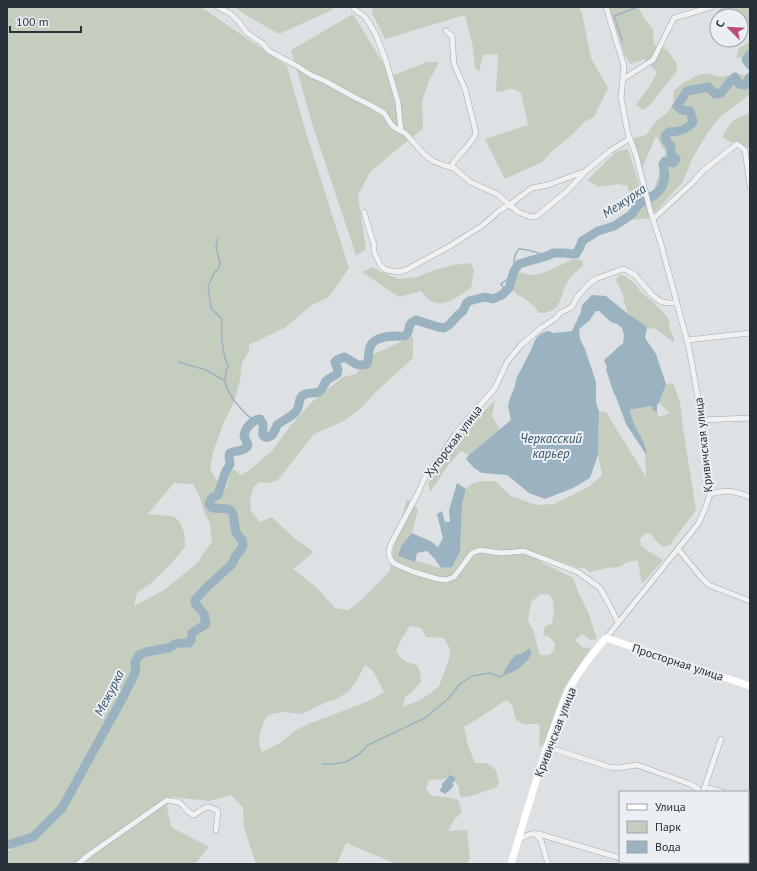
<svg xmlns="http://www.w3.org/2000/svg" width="757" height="871" font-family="'PT Sans',sans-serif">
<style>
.green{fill:#c5cdbf;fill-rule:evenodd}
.water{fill:#9bb3c1}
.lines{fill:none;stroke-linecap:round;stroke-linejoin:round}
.stream{stroke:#9bb3c1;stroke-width:1.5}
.river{stroke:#9bb3c1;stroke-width:9}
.street-casing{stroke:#a3a9ad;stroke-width:6}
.street{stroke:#eff1f3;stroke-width:5}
.secondary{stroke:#fff;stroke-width:7}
.labels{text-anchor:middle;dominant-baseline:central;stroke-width:4;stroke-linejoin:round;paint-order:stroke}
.street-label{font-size:12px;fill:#283139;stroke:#ebeff3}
.water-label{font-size:13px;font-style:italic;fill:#385467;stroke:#ebeff3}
</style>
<rect width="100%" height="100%" fill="#dde1e4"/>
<g class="green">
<path d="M 7,7 L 201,7 L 287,66 L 304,126 L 349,268 L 329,297 L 312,305 L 286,327 L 249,345 L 249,351 L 242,363 L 240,380 L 234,402 L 224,422 L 213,452 L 210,469 L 221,487 L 227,487 L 229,474 L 234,469 L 241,475 L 251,469 L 262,459 L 271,452 L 291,425 L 313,401 L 343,377 L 356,374 L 374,354 L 413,336 L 413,358 L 376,392 L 361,408 L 342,422 L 314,434 L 278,480 L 269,483 L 259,482 L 253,488 L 250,500 L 251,511 L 260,522 L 272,517 L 295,539 L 314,552 L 293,569 L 316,587 L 335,608 L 349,610 L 359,602 L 390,571 L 393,549 L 407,499 L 418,509 L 412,533 L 401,546 L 398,556 L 441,568 L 452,567 L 460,552 L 462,505 L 466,489 L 473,483 L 483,481 L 495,481 L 511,496 L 536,505 L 554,504 L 590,486 L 602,475 L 598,455 L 599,411 L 606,412 L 646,477 L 645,453 L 646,453 L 638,432 L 633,423 L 630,410 L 634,409 L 653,406 L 654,411 L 657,412 L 659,417 L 670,413 L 659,403 L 666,384 L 673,383 L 680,402 L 683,428 L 696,510 L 675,538 L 671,544 L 664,547 L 658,543 L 651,534 L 645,533 L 640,539 L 641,546 L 648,551 L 663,560 L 643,583 L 641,581 L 638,560 L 628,562 L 619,567 L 607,568 L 590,572 L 584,568 L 579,568 L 545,556 L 541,562 L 573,578 L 579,594 L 588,612 L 597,639 L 591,640 L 582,634 L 575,640 L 582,647 L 591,648 L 564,688 L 544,744 L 539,747 L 540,726 L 537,724 L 523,724 L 516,720 L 512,705 L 506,700 L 476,720 L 464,727 L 468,745 L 475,763 L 487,763 L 496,770 L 499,783 L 497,787 L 472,796 L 461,797 L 459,793 L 459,787 L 455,781 L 455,779 L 447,777 L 445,779 L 429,780 L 426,789 L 432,796 L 447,797 L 458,800 L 462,812 L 454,820 L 448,831 L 467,830 L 470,858 L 467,864 L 396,864 L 346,843 L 337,864 L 256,864 L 244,828 L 243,808 L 231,795 L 209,801 L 173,797 L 167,806 L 171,827 L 209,847 L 195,864 L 7,864 L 7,851 L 12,849 L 7,848 ZM 174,483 L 193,484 L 200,498 L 204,511 L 210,524 L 212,542 L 202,555 L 199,561 L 190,569 L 164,590 L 134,606 L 137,593 L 151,583 L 169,566 L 185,547 C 185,536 184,518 170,516 C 163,515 155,515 148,514 ZM 541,594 C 542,594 547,594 548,594 C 557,599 553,616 552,624 L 545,626 L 543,635 L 549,637 L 555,643 L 554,650 L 549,655 L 540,655 L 538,649 L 533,630 L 528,620 L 531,602 ZM 410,626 L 421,628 L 426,637 L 444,638 L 450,649 L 449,659 L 439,686 L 431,693 L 418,701 L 403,707 L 405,697 L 411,693 L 421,682 L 420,672 L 417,665 C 406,662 402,661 396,651 L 402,638 ZM 523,653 L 528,660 L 517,670 L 502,676 L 509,663 L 515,655 ZM 365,665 L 373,671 L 384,692 L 369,701 L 311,723 L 296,730 L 280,743 L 262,752 L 259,744 L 260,733 L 266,717 L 271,714 L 284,712 L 302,714 L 327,702 L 335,700 L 349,691 L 356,682 Z"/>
<path d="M 234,7 L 333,7 L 332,10 L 279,34 L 249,17 Z"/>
<path d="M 373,7 L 578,7 L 582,13 L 591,58 L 608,88 L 594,117 L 584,122 L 573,134 L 551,152 L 542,162 L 505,179 L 485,139 L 528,125 L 521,93 C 517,91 513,88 509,89 C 502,91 504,93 496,91 L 498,54 L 483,55 L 479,72 L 475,67 L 473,48 L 465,15 L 385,39 L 372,13 Z"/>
<path d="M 609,7 L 638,7 L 646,21 L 653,29 L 654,45 L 667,50 L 676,62 L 677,71 L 650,105 L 643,110 L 636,105 L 651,84 L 657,72 L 644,59 L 631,64 L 625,56 Z"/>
<path d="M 721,7 L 750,7 L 750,25 L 748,26 L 741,23 L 741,16 L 721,16 L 716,14 Z"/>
<path d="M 353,14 L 391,76 L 427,62 L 439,62 L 429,81 L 422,101 L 423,129 L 396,150 L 370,172 L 358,195 L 366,250 L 356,255 L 314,130 L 291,50 Z"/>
<path d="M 750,42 L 750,57 L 736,58 L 739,48 Z"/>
<path d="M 700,74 L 710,74 L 719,77 L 738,74 L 750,76 L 750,94 L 719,118 L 707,134 L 693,157 L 682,183 L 659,208 L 648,218 L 635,220 L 629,197 L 628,186 L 618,184 L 599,187 L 587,180 L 617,151 L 628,149 L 643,196 L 653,193 L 666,153 L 656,136 L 642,169 L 632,139 L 646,135 L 656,121 L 668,112 L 674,102 L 673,96 L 674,90 L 683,83 Z"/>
<path d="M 750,114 L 750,148 L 728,141 L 722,137 C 730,123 733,117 750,114 Z"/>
<path d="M 573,259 L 582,260 L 583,266 C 579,270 572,274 569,279 C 559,295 564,313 539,313 L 534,306 L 525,299 L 516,294 L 511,286 L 519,272 C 523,273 531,276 534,275 C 543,275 564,263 573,259 Z"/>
<path d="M 470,263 L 474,269 L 471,288 C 462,294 444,308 433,302 C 428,300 424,295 421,291 L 399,297 L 362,272 L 373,267 L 379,271 L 399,279 L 417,277 L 434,270 L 454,265 Z"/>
<path d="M 619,275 L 625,276 L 634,283 L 642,293 L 652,301 L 668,317 L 670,329 L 674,338 L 674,343 L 656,329 L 647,328 L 645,325 L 628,314 L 624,302 L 623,295 L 616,280 Z"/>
<path d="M 495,400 L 492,416 L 500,429 L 469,455 L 461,451 L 449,464 L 430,492 L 428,483 L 449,453 L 454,442 Z"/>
</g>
<g class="water">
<path d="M 592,295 L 606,296 L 628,314 L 645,325 L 647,328 L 645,338 L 656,354 L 666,384 L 659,403 L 657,405 L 657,412 L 654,411 L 652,409 L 652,406 L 634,409 L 630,410 C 632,426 644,438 647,453 L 645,453 L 626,424 L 616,397 C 612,391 609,377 606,370 L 607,367 L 604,360 C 607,357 609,356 612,353 C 617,349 617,347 623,344 L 624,335 L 622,328 L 617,324 L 611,322 L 599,311 L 596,311 L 589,321 L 579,329 L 580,339 L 585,349 L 596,382 L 596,402 L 599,411 L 598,455 L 590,478 L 573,488 L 545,499 L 529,493 L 507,475 L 482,473 L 474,468 L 466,459 L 469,455 L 511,420 L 508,406 L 510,398 L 514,389 L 517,377 L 531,350 L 535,340 L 537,337 L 542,333 L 548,331 L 554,333 L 572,331 L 581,312 L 582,305 Z"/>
<path d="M 457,483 L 466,489 L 462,505 L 460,552 L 452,567 L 441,568 L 434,558 L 427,551 L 417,553 L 415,562 L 398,556 L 401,546 L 412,533 L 432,542 L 438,547 L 443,538 L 437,514 L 442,511 L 445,522 L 450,522 L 449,510 Z"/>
<path d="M 529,648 L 532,652 L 528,660 L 517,670 L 501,677 L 509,663 L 515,655 L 523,653 Z"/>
<path d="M 450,775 L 454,777 L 455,779 L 455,781 L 452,783 L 454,785 L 450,790 L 445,794 L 440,791 L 440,789 L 442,787 L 442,784 Z"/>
</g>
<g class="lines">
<g class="stream">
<path d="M 622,40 L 614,16 L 635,8"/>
<path d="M 218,238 L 216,247 L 220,263 L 219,268 L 214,273 L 208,287 L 211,308 L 222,319 C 221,335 221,353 229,367 L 226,369 C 226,373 225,378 225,382 C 228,396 243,412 254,421"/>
<path d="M 514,271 C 514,263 513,255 519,249 C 529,249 538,253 547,256"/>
<path d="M 506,291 L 501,284 L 513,275"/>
<path d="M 179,362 L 206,370 L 225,381"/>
<path d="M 322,764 L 332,764 L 346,762 L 359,754 L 368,745 L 425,718 L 449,698 L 460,684 L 472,676 L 490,673 L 501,677"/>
</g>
<g class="river">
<path d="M 750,54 L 746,60 L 750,65"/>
<path d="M 7,845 L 33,837 L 62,808 L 122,699 L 134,675 L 136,668 L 135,662 L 139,655 L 146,652 L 169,648 L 175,644 L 179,643 L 189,643 L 191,640 L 192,633 C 196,629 201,628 206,624 L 204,614 L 195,603 L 195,600 L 208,586 L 232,564 L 235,557 L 241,550 L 243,545 L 242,540 L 236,533 L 233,514 L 231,511 L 228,509 L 213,508 L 211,507 L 209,504 C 211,498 212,497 218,495 L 225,473 L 230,464 L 229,456 L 230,453 C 236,450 245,452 248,445 L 244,436 C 245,428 252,420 260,419 L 263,424 L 263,435 C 265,437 266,438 268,437 C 274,436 275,429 277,425 C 282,420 292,418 297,410 C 300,406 298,400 302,396 C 307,391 315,395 320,391 C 323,389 324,384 326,381 C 329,378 334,376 337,374 L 338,370 L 335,362 L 337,360 L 344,357 C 352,360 356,368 367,364 C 370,357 367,352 371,345 C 376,337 388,336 397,336 C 400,336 404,337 406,335 C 412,329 405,325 416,320 L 438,327 L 444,328 L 449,325 L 459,314 L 463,311 L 466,304 L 469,301 L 485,297 L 493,299 L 502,295 L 509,288 L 514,271 L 519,264 L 547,256 L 553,253 L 564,253 L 573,254 L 576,254 L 580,247 L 582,241 L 598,231 L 614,226 L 631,215 L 639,204 L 656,194 L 662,187 L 665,177 L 663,164 L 665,161 L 673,163 L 676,159 L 671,154 L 671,146 L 666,141 L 665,136 L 669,132 C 678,132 688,129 693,122 L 690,111 L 682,110 L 677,106 L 687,91 L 708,87 L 715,94 L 721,93 L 729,83 L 735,77 L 739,84 L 745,85 L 750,77"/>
</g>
<defs>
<g id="street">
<path d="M 218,7 L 231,14 L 239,22 L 247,33 L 262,43 L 269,51 L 297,66 L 311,75 L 325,81 L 354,97 L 372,106 L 384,113 L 391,124 L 395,128 L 405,133 L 424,154 L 433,161 L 443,165 L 454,168 L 470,182 L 497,194 L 518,212 L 531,217 L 537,216 L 566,192 L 586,171"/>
<path d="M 354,9 L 364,16 L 370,24 L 376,35 L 386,61 L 398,102 L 401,131"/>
<path d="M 446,31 L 452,36 L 454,64 L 465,89 L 476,133 C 471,145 460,153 453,163 L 452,165 L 454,168"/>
<path d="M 623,79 L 653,60 L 674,18 L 711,7"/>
<path d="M 364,212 L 374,245 L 374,252 L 381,266 L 386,270 L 398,272 L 406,270 L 450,246 L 483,225 L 500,210 L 509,205 L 532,188 L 548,185 L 586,171 L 610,151 L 629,139"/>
<path d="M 653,219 L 691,184 L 704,170 L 737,144 L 745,150 L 750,186"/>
<path d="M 688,340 L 750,333"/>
<path d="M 702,420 L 750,418"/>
<path d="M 710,494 C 728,489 733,491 750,497"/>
<path d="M 678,549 L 701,577 L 709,585 L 750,601"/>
<path d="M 618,622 L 609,604 L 600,588 L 578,572 L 524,551 L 501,553 L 480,550 L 472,553 L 454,577 L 446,580 L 438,579 L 414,572 L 395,564 L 391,560 L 389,555 L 389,551 L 391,544 L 417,495 L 426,475 L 441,456 L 456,433 L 495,388 L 507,362 L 521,345 L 541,328 L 556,318 L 560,313 L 572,307 L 577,297 L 591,282 L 598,278 L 623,269 L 628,271 L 635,275 L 653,296 L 660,301 L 667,303 L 677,303"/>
<path d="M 606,638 L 698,524 L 705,509 L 710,494 L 702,420 L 689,348 L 661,244 L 650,210 L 636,155 L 628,134 L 621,98 L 624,66 L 606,7"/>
<path d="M 547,747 L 575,756 L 609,767 L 617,768 L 637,765 L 643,767 L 690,784 L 697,788 L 700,792"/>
<path d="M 705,787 L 722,792"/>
<path d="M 703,792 L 721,739"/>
<path d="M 748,800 L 750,801"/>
<path d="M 534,833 L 541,840 L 548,864"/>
<path d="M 519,840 C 525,835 531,833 539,834 L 620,858"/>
<path d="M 633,862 L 640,864"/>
<path d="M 78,864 L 90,854 L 167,800 C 170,801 175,801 178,802 C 184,804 185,812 194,815 L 204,808 L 209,807 L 218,811 L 216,830"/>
<path d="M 680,864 L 681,862"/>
</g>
</defs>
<use href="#street" class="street-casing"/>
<use href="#street" class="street"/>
<path class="secondary" d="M 511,864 C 524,821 536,778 551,736 C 557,720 562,703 570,688 C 579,670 593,653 606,638 L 750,686"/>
</g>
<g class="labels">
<g class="street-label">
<text transform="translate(453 441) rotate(-53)">Хуторская улица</text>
<text transform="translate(703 445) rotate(-96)">Кривичская улица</text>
<text transform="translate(678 662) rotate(18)">Просторная улица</text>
<text transform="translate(555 732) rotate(-69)">Кривичская улица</text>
</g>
<g class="water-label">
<text transform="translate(624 201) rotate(-34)">Межурка</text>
<text x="551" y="438">Черкасский<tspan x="551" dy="15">карьер</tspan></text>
<text transform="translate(109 693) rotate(-63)">Межурка</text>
</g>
</g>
<rect width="757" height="871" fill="none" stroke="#283139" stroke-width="16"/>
<rect x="619" y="791" width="130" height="72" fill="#ebeff3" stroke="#9da3a9"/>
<rect x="627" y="804" width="20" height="6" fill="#ffffff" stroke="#9da3a9"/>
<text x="655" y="811" font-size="12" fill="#283139">Улица</text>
<rect x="627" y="821" width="20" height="12" fill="#c5cdbf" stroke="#9da3a9"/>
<text x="655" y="831" font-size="12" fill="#283139">Парк</text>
<rect x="627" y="841" width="20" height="12" fill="#9bb3c1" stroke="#9da3a9"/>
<text x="655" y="851" font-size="12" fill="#283139">Вода</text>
<g transform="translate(729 28) rotate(294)"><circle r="19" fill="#ebeff3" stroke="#9da3a9"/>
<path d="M0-3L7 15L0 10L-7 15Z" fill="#bc4f6f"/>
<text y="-6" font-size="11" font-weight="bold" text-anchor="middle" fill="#283139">С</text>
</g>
<path d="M10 26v6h71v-6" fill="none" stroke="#283139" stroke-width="2"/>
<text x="16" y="26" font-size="12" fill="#283139" stroke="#ebeff3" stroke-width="3" paint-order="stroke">100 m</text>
</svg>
